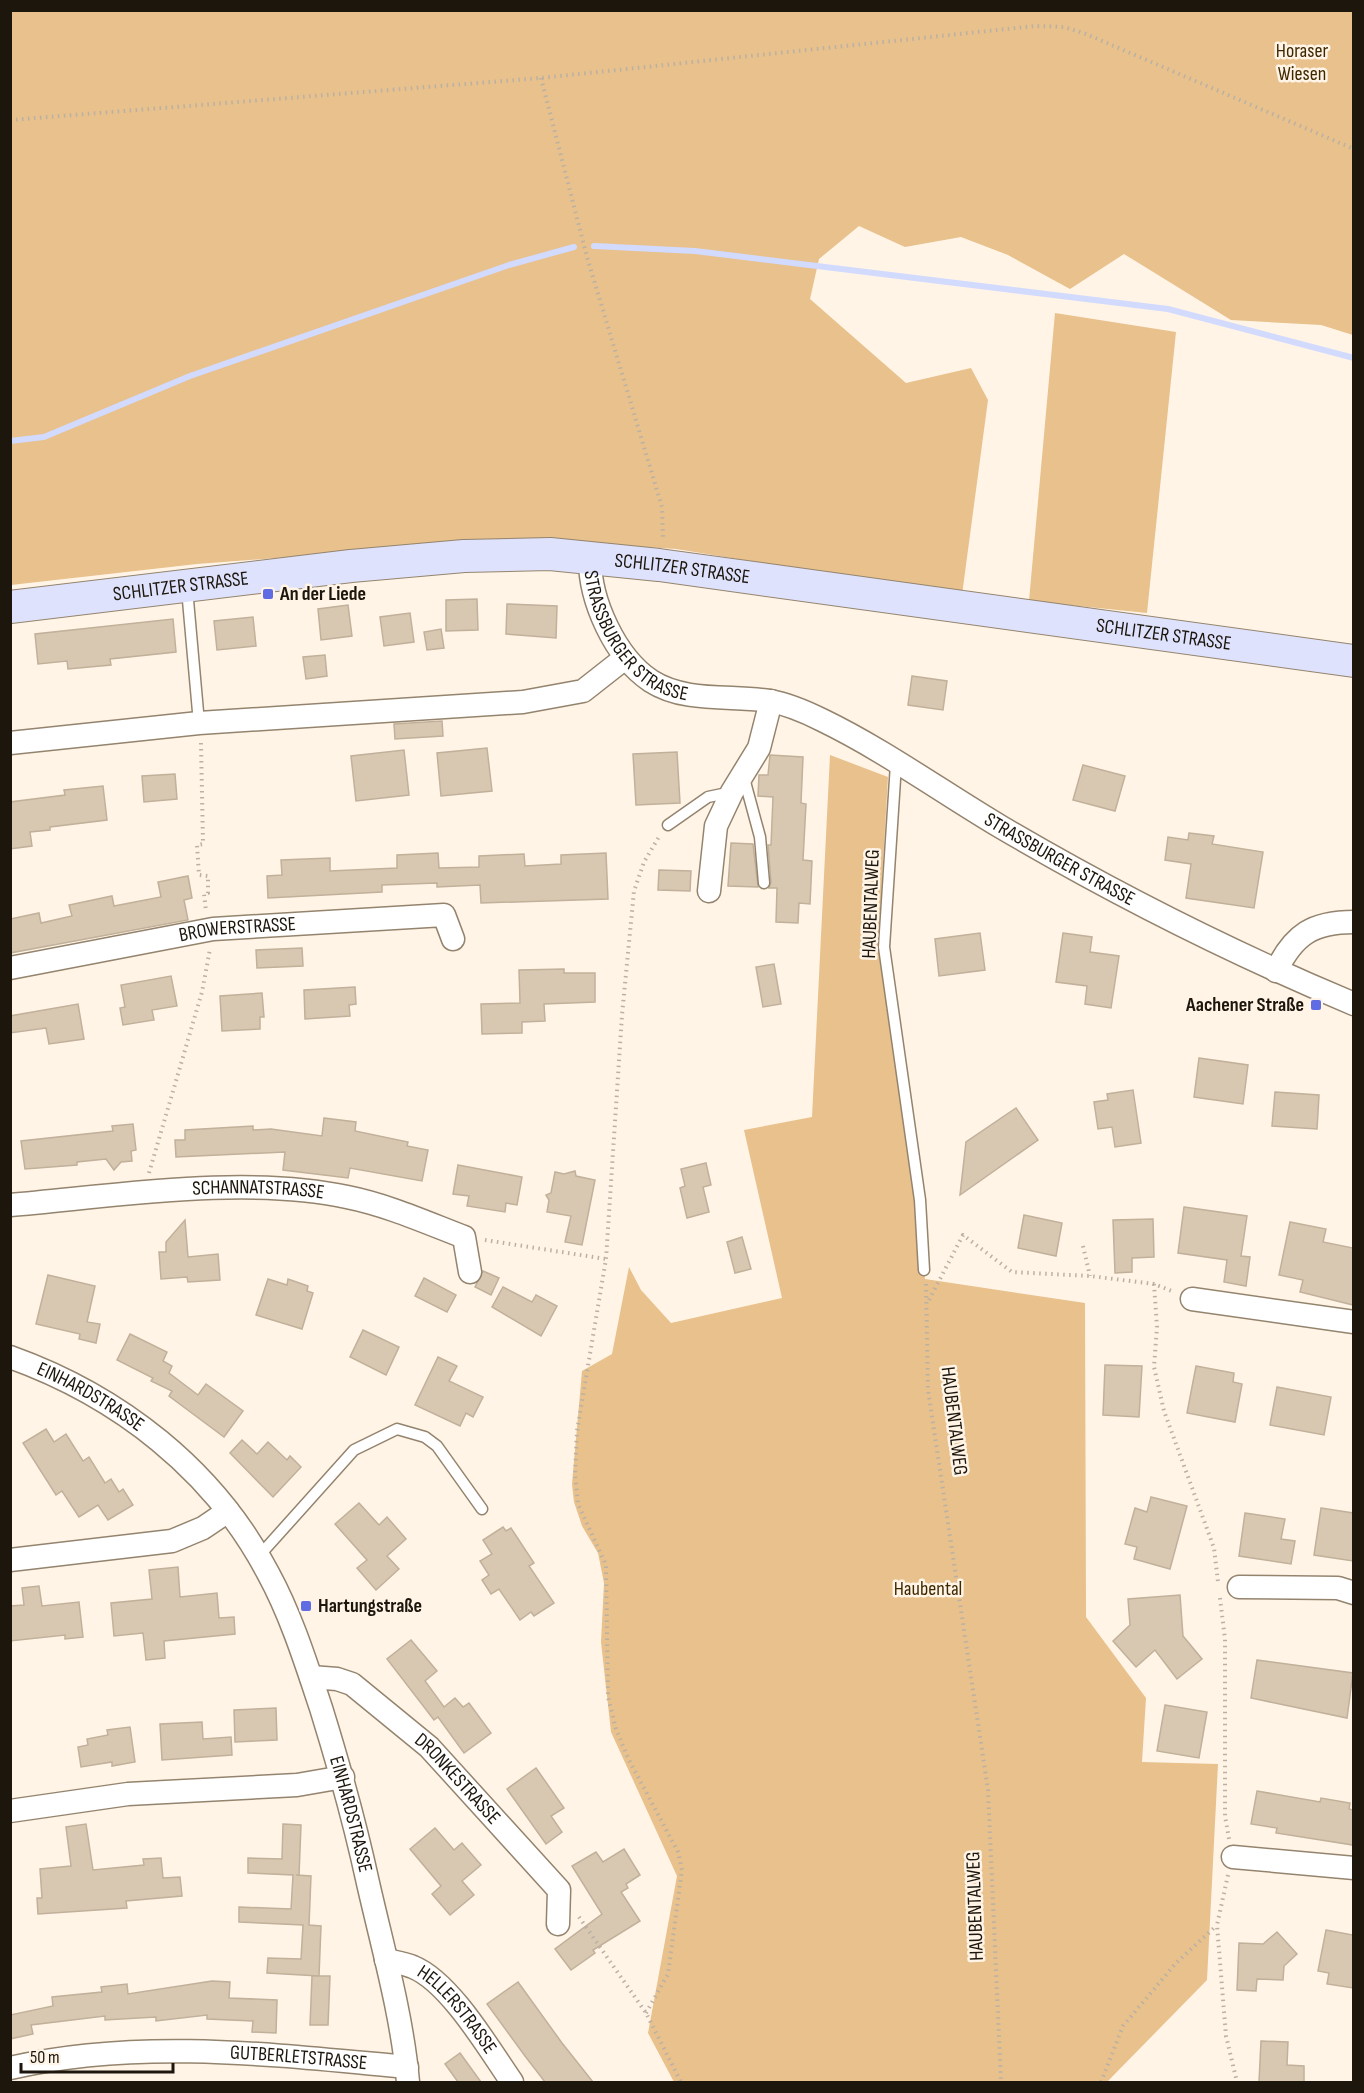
<svg xmlns="http://www.w3.org/2000/svg" width="1364" height="2093" font-family="'Sofia Sans Condensed',sans-serif">
<style>
.green{fill:#e8c18c}
.lines{fill:none;stroke-linecap:round;stroke-linejoin:round}
.stream{stroke:#d2dafe;stroke-width:6}
.building{fill:#d9c8b1;stroke:#c1b09a;stroke-width:1.5}
.service-casing{stroke:#94846e;stroke-width:13}
.minor-casing{stroke:#94846e;stroke-width:25}
.secondary-casing{stroke:#94846e;stroke-width:34}
.path{stroke:#bab1a4;stroke-width:4;stroke-dasharray:1.5 4.5;stroke-linecap:butt}
.service{stroke:#fff;stroke-width:10}
.minor{stroke:#fff;stroke-width:22}
.secondary{stroke:#dee2fc;stroke-width:32}
.poi-dot{fill:#606ce4;stroke:#fff4e6;stroke-width:2}
.labels{text-anchor:middle;dominant-baseline:central;stroke-width:5;stroke-linejoin:round;paint-order:stroke}
.park-label{font-size:20px;fill:#3f2800;stroke:#fff4e6}
.street-label{font-size:20px;fill:#1c160d;stroke:#fff4e6}
.poi-label{font-size:20px;font-weight:bold;fill:#1c160d;stroke:#fff4e6;text-anchor:start}
</style>
<rect width="100%" height="100%" fill="#fff4e6"/>
<g class="green">
<path d="M 10,11 L 1353,11 L 1353,335 L 1321,325 L 1231,320 L 1124,254 L 1070,289 L 1008,255 L 961,237 L 905,247 L 859,226 L 819,259 L 810,299 L 906,383 L 971,368 L 988,400 L 962,595 L 676,549 L 524,539 L 197,564 L 11,585 Z"/>
<path d="M 1055,313 L 1176,332 L 1147,613 L 1029,601 Z"/>
<path d="M 830,755 L 888,777 L 879,932 L 925,1279 L 1085,1303 L 1086,1617 L 1146,1698 L 1142,1762 L 1218,1764 L 1207,1980 L 1107,2082 L 674,2082 L 648,2033 L 677,1876 L 611,1732 L 601,1642 L 604,1583 L 598,1553 L 582,1526 L 574,1502 L 572,1484 L 582,1371 L 612,1354 L 629,1267 L 641,1290 L 671,1323 L 782,1298 L 744,1130 L 812,1117 Z"/>
</g>
<g class="lines">
<g class="stream">
<path d="M 594,246 L 695,251 L 1168,309 L 1354,358"/>
<path d="M 10,441 L 44,437 L 190,376 L 509,265 L 574,247"/>
</g>
</g>
<g class="building">
<path d="M 477,599 L 478,630 L 446,631 L 446,600 Z"/>
<path d="M 507,604 L 557,606 L 556,638 L 506,634 Z"/>
<path d="M 348,605 L 352,636 L 321,640 L 318,609 Z"/>
<path d="M 410,613 L 414,642 L 384,646 L 380,617 Z"/>
<path d="M 253,617 L 256,646 L 217,650 L 214,621 Z"/>
<path d="M 173,619 L 176,652 L 110,659 L 111,665 L 68,669 L 67,661 L 38,664 L 35,634 Z"/>
<path d="M 441,629 L 444,648 L 427,650 L 424,632 Z"/>
<path d="M 325,655 L 327,676 L 306,679 L 303,657 Z"/>
<path d="M 912,676 L 947,681 L 943,710 L 908,705 Z"/>
<path d="M 442,721 L 443,736 L 395,739 L 394,724 Z"/>
<path d="M 487,748 L 492,791 L 441,796 L 437,753 Z"/>
<path d="M 404,750 L 409,795 L 356,801 L 351,756 Z"/>
<path d="M 677,752 L 680,803 L 636,805 L 633,754 Z"/>
<path d="M 770,755 L 803,757 L 801,803 L 806,804 L 803,860 L 812,861 L 810,904 L 799,903 L 798,923 L 776,922 L 777,888 L 769,888 L 771,882 L 768,845 L 771,845 L 773,797 L 758,796 L 759,775 L 768,775 Z"/>
<path d="M 1083,765 L 1125,776 L 1115,811 L 1073,800 Z"/>
<path d="M 175,774 L 177,799 L 144,802 L 142,776 Z"/>
<path d="M 103,786 L 107,820 L 50,827 L 50,830 L 30,832 L 32,846 L 10,849 L 10,802 L 65,795 L 64,790 Z"/>
<path d="M 1189,833 L 1214,836 L 1212,844 L 1263,852 L 1254,908 L 1186,898 L 1191,864 L 1165,860 L 1168,837 L 1188,840 Z"/>
<path d="M 731,843 L 753,844 L 758,887 L 728,886 Z"/>
<path d="M 438,853 L 439,868 L 479,867 L 479,856 L 524,854 L 525,866 L 561,864 L 561,855 L 606,853 L 608,899 L 481,903 L 480,885 L 437,887 L 437,883 L 382,885 L 382,892 L 268,898 L 267,876 L 282,875 L 281,860 L 330,858 L 330,871 L 397,868 L 397,855 Z"/>
<path d="M 659,870 L 691,871 L 690,891 L 658,890 Z"/>
<path d="M 188,876 L 192,898 L 184,900 L 188,920 L 10,953 L 10,919 L 39,913 L 41,923 L 72,916 L 69,905 L 112,896 L 114,906 L 161,897 L 158,882 Z"/>
<path d="M 980,933 L 985,970 L 939,976 L 935,939 Z"/>
<path d="M 1063,933 L 1092,937 L 1090,952 L 1119,956 L 1111,1008 L 1085,1004 L 1087,986 L 1056,982 Z"/>
<path d="M 302,948 L 303,966 L 257,968 L 256,950 Z"/>
<path d="M 774,964 L 781,1004 L 763,1007 L 756,967 Z"/>
<path d="M 564,969 L 564,973 L 595,973 L 595,1002 L 544,1004 L 545,1021 L 522,1022 L 522,1033 L 482,1034 L 481,1004 L 520,1003 L 519,970 Z"/>
<path d="M 171,976 L 177,1006 L 152,1010 L 154,1020 L 123,1025 L 120,1008 L 125,1007 L 121,985 Z"/>
<path d="M 355,987 L 356,1004 L 349,1005 L 350,1016 L 305,1019 L 304,990 Z"/>
<path d="M 262,993 L 264,1017 L 260,1017 L 260,1029 L 222,1031 L 220,996 Z"/>
<path d="M 78,1004 L 84,1039 L 49,1044 L 46,1028 L 10,1033 L 10,1016 Z"/>
<path d="M 1199,1058 L 1248,1065 L 1243,1104 L 1194,1097 Z"/>
<path d="M 1133,1090 L 1141,1143 L 1115,1147 L 1112,1127 L 1098,1129 L 1094,1102 L 1108,1100 L 1107,1094 Z"/>
<path d="M 1275,1092 L 1319,1095 L 1317,1129 L 1272,1126 Z"/>
<path d="M 1016,1108 L 1038,1140 L 960,1195 L 966,1142 Z"/>
<path d="M 324,1118 L 356,1122 L 355,1131 L 408,1142 L 407,1146 L 428,1150 L 422,1181 L 350,1168 L 348,1178 L 283,1170 L 285,1152 L 176,1157 L 175,1140 L 185,1140 L 185,1130 L 253,1126 L 253,1130 L 271,1129 L 322,1136 Z"/>
<path d="M 133,1124 L 136,1150 L 131,1151 L 132,1161 L 121,1162 L 114,1170 L 106,1159 L 77,1162 L 77,1165 L 25,1169 L 21,1141 L 113,1131 L 112,1126 Z"/>
<path d="M 706,1163 L 711,1185 L 703,1187 L 709,1212 L 687,1218 L 680,1188 L 685,1186 L 681,1169 Z"/>
<path d="M 458,1165 L 522,1177 L 517,1205 L 506,1203 L 505,1212 L 467,1206 L 469,1196 L 453,1194 Z"/>
<path d="M 575,1171 L 576,1176 L 595,1180 L 582,1245 L 565,1242 L 571,1216 L 547,1212 L 549,1200 L 546,1195 L 551,1193 L 555,1172 L 564,1174 Z"/>
<path d="M 1184,1207 L 1247,1216 L 1241,1256 L 1250,1257 L 1246,1286 L 1224,1282 L 1227,1260 L 1178,1253 Z"/>
<path d="M 1024,1215 L 1062,1223 L 1056,1256 L 1018,1248 Z"/>
<path d="M 1153,1219 L 1154,1257 L 1132,1258 L 1132,1272 L 1115,1273 L 1113,1220 Z"/>
<path d="M 185,1220 L 188,1257 L 218,1254 L 220,1280 L 188,1282 L 187,1277 L 161,1279 L 159,1252 L 166,1252 L 166,1242 Z"/>
<path d="M 1290,1222 L 1326,1229 L 1323,1242 L 1353,1248 L 1353,1305 L 1300,1292 L 1303,1280 L 1279,1275 Z"/>
<path d="M 742,1237 L 751,1269 L 735,1273 L 727,1242 Z"/>
<path d="M 483,1271 L 499,1278 L 491,1295 L 475,1287 Z"/>
<path d="M 48,1275 L 95,1286 L 87,1322 L 100,1324 L 96,1343 L 79,1339 L 80,1334 L 36,1324 Z"/>
<path d="M 424,1278 L 456,1295 L 447,1312 L 415,1296 Z"/>
<path d="M 268,1279 L 287,1285 L 288,1279 L 308,1286 L 307,1291 L 313,1293 L 302,1329 L 256,1315 Z"/>
<path d="M 503,1287 L 532,1302 L 536,1295 L 557,1306 L 541,1336 L 492,1307 Z"/>
<path d="M 363,1330 L 399,1347 L 386,1375 L 350,1357 Z"/>
<path d="M 130,1334 L 167,1352 L 163,1361 L 172,1366 L 169,1373 L 198,1395 L 206,1384 L 243,1411 L 224,1437 L 169,1396 L 172,1391 L 151,1381 L 153,1378 L 117,1360 Z"/>
<path d="M 438,1357 L 457,1366 L 449,1381 L 483,1397 L 473,1417 L 466,1413 L 460,1426 L 415,1405 Z"/>
<path d="M 1105,1365 L 1142,1366 L 1139,1417 L 1103,1415 Z"/>
<path d="M 1196,1366 L 1234,1373 L 1233,1382 L 1242,1384 L 1235,1422 L 1187,1413 Z"/>
<path d="M 1277,1387 L 1331,1397 L 1324,1435 L 1270,1425 Z"/>
<path d="M 46,1429 L 54,1442 L 66,1434 L 83,1461 L 89,1457 L 105,1483 L 111,1479 L 119,1492 L 123,1489 L 133,1505 L 108,1520 L 98,1505 L 79,1517 L 62,1491 L 56,1495 L 23,1443 Z"/>
<path d="M 242,1440 L 257,1454 L 268,1442 L 287,1460 L 290,1456 L 301,1467 L 273,1497 L 230,1453 Z"/>
<path d="M 1151,1497 L 1187,1506 L 1170,1569 L 1134,1559 L 1137,1547 L 1125,1544 L 1135,1508 L 1147,1512 Z"/>
<path d="M 359,1503 L 379,1525 L 387,1517 L 406,1539 L 387,1556 L 399,1569 L 376,1590 L 357,1568 L 367,1560 L 335,1524 Z"/>
<path d="M 1321,1508 L 1353,1513 L 1353,1561 L 1314,1555 Z"/>
<path d="M 1245,1513 L 1285,1519 L 1281,1539 L 1295,1541 L 1291,1564 L 1239,1556 Z"/>
<path d="M 503,1527 L 506,1531 L 511,1528 L 534,1563 L 529,1566 L 554,1603 L 534,1616 L 531,1612 L 520,1620 L 499,1589 L 491,1594 L 482,1580 L 489,1575 L 480,1561 L 492,1554 L 483,1540 Z"/>
<path d="M 178,1567 L 180,1597 L 217,1593 L 219,1618 L 234,1617 L 235,1634 L 164,1641 L 165,1658 L 146,1660 L 143,1633 L 114,1636 L 111,1603 L 152,1599 L 149,1570 Z"/>
<path d="M 39,1586 L 42,1606 L 79,1602 L 83,1637 L 65,1639 L 65,1635 L 10,1641 L 10,1606 L 24,1605 L 22,1588 Z"/>
<path d="M 1180,1595 L 1183,1636 L 1202,1659 L 1177,1679 L 1155,1650 L 1136,1667 L 1113,1641 L 1130,1625 L 1128,1599 Z"/>
<path d="M 411,1640 L 437,1671 L 425,1681 L 444,1707 L 455,1698 L 463,1707 L 469,1703 L 491,1733 L 464,1753 L 438,1717 L 434,1720 L 387,1659 Z"/>
<path d="M 1257,1660 L 1353,1673 L 1347,1718 L 1251,1698 Z"/>
<path d="M 1165,1705 L 1207,1712 L 1199,1758 L 1157,1751 Z"/>
<path d="M 276,1708 L 277,1740 L 235,1742 L 234,1710 Z"/>
<path d="M 202,1722 L 203,1739 L 231,1737 L 232,1755 L 162,1760 L 160,1724 Z"/>
<path d="M 130,1727 L 135,1762 L 112,1766 L 112,1762 L 81,1767 L 78,1747 L 88,1745 L 87,1739 L 108,1735 L 107,1730 Z"/>
<path d="M 536,1768 L 564,1808 L 551,1816 L 562,1832 L 546,1844 L 507,1789 Z"/>
<path d="M 1257,1791 L 1320,1802 L 1321,1798 L 1350,1803 L 1349,1809 L 1353,1810 L 1353,1845 L 1276,1833 L 1277,1828 L 1251,1824 Z"/>
<path d="M 86,1824 L 93,1870 L 144,1865 L 143,1859 L 161,1858 L 163,1878 L 180,1877 L 182,1896 L 126,1901 L 127,1908 L 38,1914 L 37,1898 L 42,1898 L 40,1869 L 71,1866 L 66,1827 Z"/>
<path d="M 283,1824 L 301,1825 L 299,1875 L 296,1875 L 311,1876 L 309,1925 L 321,1926 L 319,1976 L 267,1973 L 268,1958 L 301,1959 L 303,1925 L 239,1922 L 239,1907 L 291,1909 L 293,1875 L 248,1873 L 248,1858 L 282,1859 Z"/>
<path d="M 435,1828 L 454,1850 L 462,1843 L 481,1865 L 462,1881 L 474,1895 L 450,1915 L 432,1894 L 441,1886 L 410,1849 Z"/>
<path d="M 624,1849 L 640,1875 L 626,1884 L 628,1888 L 621,1892 L 640,1921 L 593,1950 L 595,1953 L 571,1970 L 555,1949 L 602,1914 L 572,1866 L 596,1852 L 603,1862 Z"/>
<path d="M 1326,1930 L 1353,1935 L 1353,1988 L 1327,1984 L 1329,1973 L 1318,1971 Z"/>
<path d="M 1277,1932 L 1297,1954 L 1284,1966 L 1283,1980 L 1257,1979 L 1256,1991 L 1237,1990 L 1239,1943 L 1263,1944 Z"/>
<path d="M 312,1976 L 330,1976 L 328,2025 L 310,2025 Z"/>
<path d="M 212,1981 L 230,1982 L 229,1998 L 277,2000 L 276,2033 L 252,2032 L 253,2021 L 207,2019 L 207,2015 L 156,2021 L 156,2017 L 105,2020 L 105,2016 L 31,2025 L 33,2034 L 10,2039 L 10,2015 L 53,2006 L 52,1997 L 102,1992 L 101,1987 L 127,1984 L 128,1994 Z"/>
<path d="M 518,1982 L 562,2043 L 593,2082 L 545,2082 L 525,2056 L 487,2004 Z"/>
<path d="M 1261,2041 L 1288,2042 L 1287,2065 L 1304,2066 L 1304,2082 L 1259,2082 Z"/>
<path d="M 460,2053 L 481,2082 L 458,2082 L 445,2064 Z"/>
</g>
<g class="lines">
<defs>
<g id="service">
<path d="M 187,589 L 199,723"/>
<path d="M 896,764 L 884,947 L 920,1200 L 924,1270"/>
<path d="M 744,778 L 760,837 L 764,883"/>
<path d="M 668,825 L 708,797 L 732,792"/>
<path d="M 259,1556 L 354,1450 L 397,1429 L 425,1437 L 437,1446 L 482,1509"/>
</g>
<g id="minor">
<path id="s1" d="M 590,557 C 589,600 615,657 651,681 C 685,703 732,695 770,701 C 787,704 806,712 822,720 C 884,750 942,792 1001,827 C 1115,894 1232,953 1354,1004"/>
<path d="M 10,743 L 199,723 L 523,702 L 583,691 L 625,658"/>
<path d="M 709,891 L 716,826 L 732,792 L 759,748 L 771,701"/>
<path id="s2" d="M 10,968 L 213,929 L 444,915 L 453,939"/>
<path d="M 1276,971 C 1294,934 1313,922 1354,922"/>
<path id="s3" d="M 10,1205 C 115,1196 246,1175 347,1197 C 387,1205 425,1222 464,1237 L 470,1272"/>
<path d="M 1192,1299 L 1354,1322"/>
<path id="s4" d="M 10,1357 C 119,1396 214,1470 268,1573 C 291,1615 306,1663 321,1708 C 339,1766 355,1823 368,1883 C 383,1949 402,2015 408,2082"/>
<path d="M 10,1560 L 172,1541 L 203,1528 L 228,1511"/>
<path d="M 1239,1587 L 1338,1588 L 1354,1593"/>
<path id="s5" d="M 311,1677 L 337,1679 L 352,1684 L 429,1747 L 559,1890 L 558,1924"/>
<path d="M 10,1811 L 128,1794 L 297,1785 L 343,1777"/>
<path d="M 1233,1857 L 1354,1868"/>
<path id="s6" d="M 386,1960 C 394,1962 404,1963 413,1967 C 450,1982 489,2049 512,2082"/>
<path id="s7" d="M 10,2068 C 141,2038 275,2055 407,2067"/>
</g>
<g id="secondary">
<path id="s8" d="M 10,607 L 351,566 L 464,556 L 550,554 L 659,565 L 1354,661"/>
</g>
</defs>
<use href="#service" class="service-casing"/>
<use href="#minor" class="minor-casing"/>
<use href="#secondary" class="secondary-casing"/>
<g class="path">
<path d="M 541,78 L 587,257 L 662,507 L 663,540"/>
<path d="M 10,120 L 541,78 L 1035,26 L 1064,27 L 1086,34 L 1354,149"/>
<path d="M 201,743 L 203,844 L 197,845 L 199,875 L 208,876 L 208,893 L 204,894 L 206,911"/>
<path d="M 149,1173 L 202,992 L 210,949"/>
<path d="M 485,1240 L 606,1259"/>
<path d="M 1083,1246 L 1090,1276"/>
<path d="M 926,1284 L 928,1390 L 988,1790 L 1001,2082"/>
<path d="M 1154,1284 L 1157,1327 L 1154,1367 L 1164,1411 L 1214,1548 L 1218,1582"/>
<path d="M 929,1300 L 963,1235 L 1012,1272 L 1090,1276 L 1154,1284 L 1174,1292"/>
<path d="M 1220,1598 L 1225,1639 L 1225,1816 L 1229,1839"/>
<path d="M 1228,1875 L 1217,1925 L 1226,2036 L 1237,2082"/>
<path d="M 579,1917 L 646,2013 L 681,2082"/>
<path d="M 646,2013 L 668,1974 L 682,1870 L 678,1852 L 629,1760 L 616,1729 L 608,1697 L 606,1565 L 578,1504 L 575,1474 L 577,1431 L 606,1259 L 622,1015 L 634,891 L 644,862 L 660,835"/>
<path d="M 1101,2082 L 1123,2026 L 1176,1963 L 1216,1926"/>
</g>
<use href="#service" class="service"/>
<use href="#minor" class="minor"/>
<use href="#secondary" class="secondary"/>
</g>
<g class="poi-dot">
<rect x="262" y="588" width="12" height="12" rx="3"/>
<rect x="1310" y="999" width="12" height="12" rx="3"/>
<rect x="300" y="1600" width="12" height="12" rx="3"/>
</g>
<g class="labels">
<g class="park-label">
<text x="1302" y="51">Horaser<tspan x="1302" dy="23">Wiesen</tspan></text>
<text x="928" y="1589">Haubental</text>
</g>
<g class="street-label">
<text stroke="none"><textPath href="#s8" startOffset="676">SCHLITZER STRASSE</textPath></text>
<text stroke="none"><textPath href="#s8" startOffset="172">SCHLITZER STRASSE</textPath></text>
<text stroke="none"><textPath href="#s1" startOffset="98">STRASSBURGER STRASSE</textPath></text>
<text stroke="none"><textPath href="#s8" startOffset="1162">SCHLITZER STRASSE</textPath></text>
<text stroke="none"><textPath href="#s1" startOffset="596">STRASSBURGER STRASSE</textPath></text>
<text transform="translate(871 904) rotate(-88)">HAUBENTALWEG</text>
<text stroke="none"><textPath href="#s2" startOffset="231">BROWERSTRASSE</textPath></text>
<text stroke="none"><textPath href="#s3" startOffset="249">SCHANNATSTRASSE</textPath></text>
<text stroke="none"><textPath href="#s4" startOffset="90">EINHARDSTRASSE</textPath></text>
<text transform="translate(954 1421) rotate(83)">HAUBENTALWEG</text>
<text stroke="none"><textPath href="#s5" startOffset="184">DRONKESTRASSE</textPath></text>
<text stroke="none"><textPath href="#s4" startOffset="600">EINHARDSTRASSE</textPath></text>
<text transform="translate(975 1906) rotate(-92)">HAUBENTALWEG</text>
<text stroke="none"><textPath href="#s6" startOffset="90">HELLERSTRASSE</textPath></text>
<text stroke="none"><textPath href="#s7" startOffset="290">GUTBERLETSTRASSE</textPath></text>
</g>
<g class="poi-label">
<text x="280" y="594">An der Liede</text>
<text x="1304" y="1005" text-anchor="end">Aachener Straße</text>
<text x="318" y="1606">Hartungstraße</text>
</g>
</g>
<rect width="1364" height="2093" fill="none" stroke="#1c160d" stroke-width="24"/>
<path d="M21 2063v9h152v-9" fill="none" stroke="#1c160d" stroke-width="3"/>
<text x="30" y="2063" font-size="18" fill="#1c160d" stroke="#fff4e6" stroke-width="4.5" paint-order="stroke">50 m</text>
</svg>
